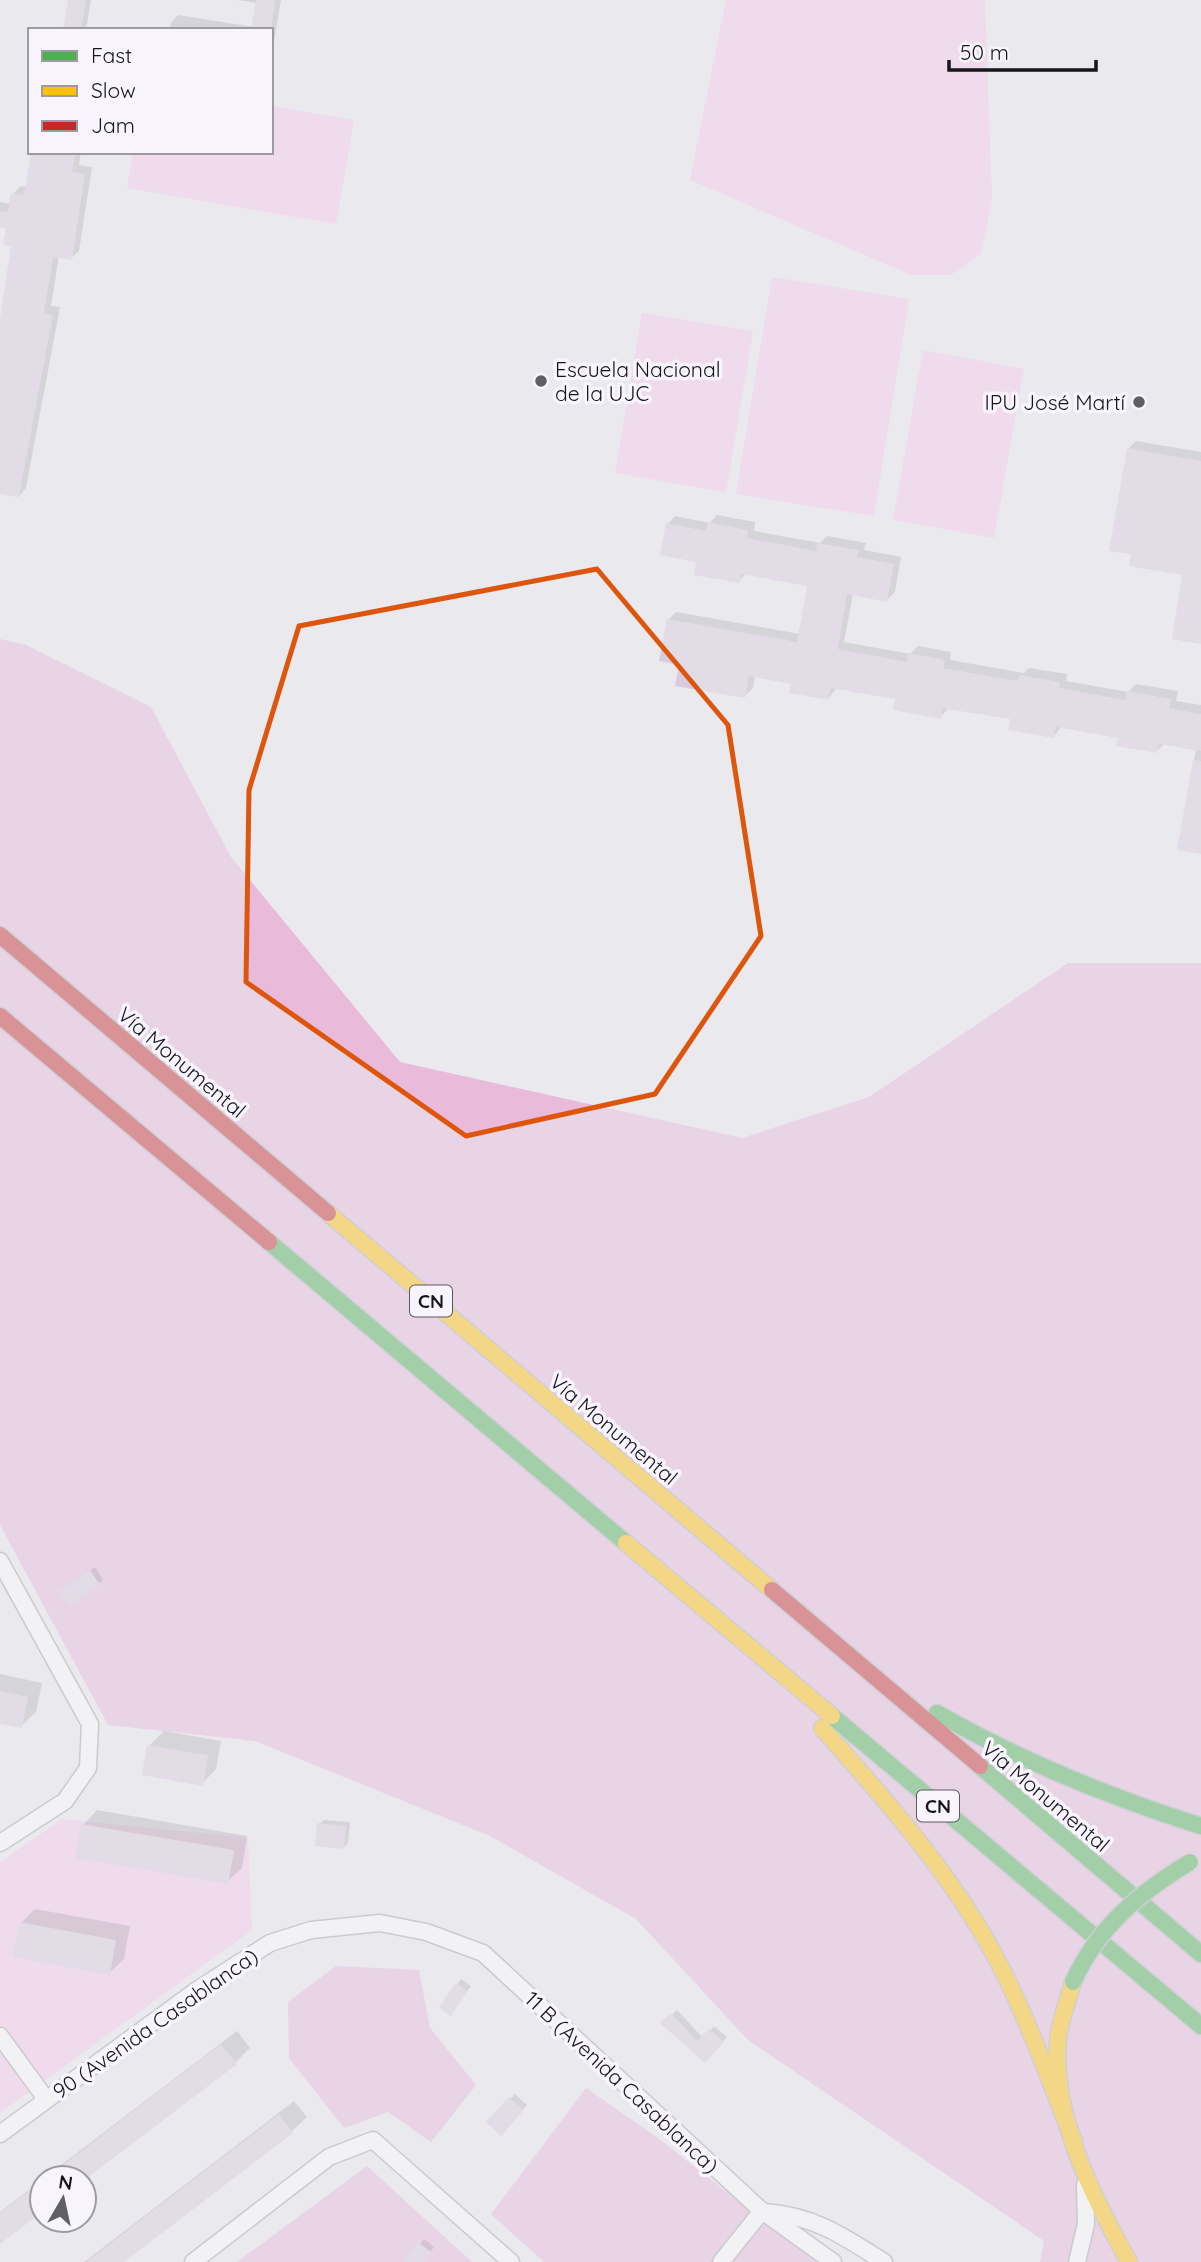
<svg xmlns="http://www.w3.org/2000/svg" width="1201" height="2262" font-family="Quicksand,sans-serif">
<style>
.green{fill:#f6cbe7}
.forest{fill:#e9bad9}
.shadow{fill:#0003}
.building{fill:#d8ccdc}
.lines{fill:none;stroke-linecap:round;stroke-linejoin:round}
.street-casing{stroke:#a6a5a9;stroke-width:19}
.fast-casing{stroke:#aeafba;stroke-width:19}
.slow-casing{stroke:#aeafba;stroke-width:19}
.jam-casing{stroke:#aeafba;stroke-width:19}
.street{stroke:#fcfcfc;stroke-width:16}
.fast{stroke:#4caf50;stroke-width:16}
.slow{stroke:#ffc107;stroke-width:16}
.jam{stroke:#c62828;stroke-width:16}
.fast-bridge-casing{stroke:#aeafba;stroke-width:19;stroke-linecap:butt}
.fast-bridge{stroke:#4caf50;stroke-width:16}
.marked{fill:none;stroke:#de560d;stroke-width:5;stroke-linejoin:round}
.poi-dot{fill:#606064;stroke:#f7f4fe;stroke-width:2.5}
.labels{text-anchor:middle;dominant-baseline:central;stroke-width:7;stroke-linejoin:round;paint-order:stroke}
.shield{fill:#f7f4fe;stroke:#5a595e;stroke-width:2}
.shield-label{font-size:19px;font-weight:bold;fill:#161619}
.poi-label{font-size:21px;fill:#161619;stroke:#f7f4fe;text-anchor:start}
.street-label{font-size:21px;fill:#161619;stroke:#f7f4fe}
</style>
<rect width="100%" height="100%" fill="#eae9ee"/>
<g class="green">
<path d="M 726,0 L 985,0 L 992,199 L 981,254 L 951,275 L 911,275 L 690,180 Z"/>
<path d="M 271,106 L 354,120 L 336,224 L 127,188 L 133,152 L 271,152 Z"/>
<path d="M 772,277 L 909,299 L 874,516 L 736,494 Z"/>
<path d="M 642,313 L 753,331 L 726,492 L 615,473 Z"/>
<path d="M 923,350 L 1024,369 L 994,538 L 893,520 Z"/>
<path d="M 62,1819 L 248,1838 L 252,1930 L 0,2113 L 0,1862 Z"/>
</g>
<g class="forest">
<path d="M 0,639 L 26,645 L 151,707 L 231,857 L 400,1062 L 742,1138 L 869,1097 L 1068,963 L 1201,963 L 1201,2262 L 1040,2262 L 1044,2241 L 748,2040 L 636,1919 L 490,1836 L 255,1741 L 108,1725 L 0,1525 Z"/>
<path d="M 336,1966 L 419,1970 L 430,2028 L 476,2085 L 431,2142 L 388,2112 L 344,2128 L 289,2058 L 288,2002 Z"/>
<path d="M 586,2088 L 658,2138 L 816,2262 L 544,2262 L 491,2214 Z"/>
<path d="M 367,2166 L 472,2262 L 237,2262 Z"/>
</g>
<g class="shadow">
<path d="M 70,0 L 91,0 L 86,30 L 65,30 Z"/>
<path d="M 237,0 L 281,0 L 271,60 L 271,30 L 170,30 L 171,23 L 178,15 L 254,27 L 257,3 Z"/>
<path d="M 33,152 L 81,152 L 79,165 L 92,167 L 79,251 L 71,258 L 59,256 L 51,306 L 60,307 L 26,488 L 19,496 L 0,492 L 0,329 L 13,245 L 8,227 L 0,226 L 0,202 L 11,204 L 13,194 L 21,186 L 27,187 Z"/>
<path d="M 1136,441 L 1201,452 L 1201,642 L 1184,574 L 1128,449 Z"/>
<path d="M 717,515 L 755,522 L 754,531 L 820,543 L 827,536 L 866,543 L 864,550 L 901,557 L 895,592 L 887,600 L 853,594 L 844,642 L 910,654 L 918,646 L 951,652 L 950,660 L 1024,673 L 1029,668 L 1067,674 L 1066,681 L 1128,692 L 1136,684 L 1178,691 L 1176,701 L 1201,705 L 1201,852 L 1179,848 L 1196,749 L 1165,743 L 1157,751 L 1120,736 L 1062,726 L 1054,736 L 1012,718 L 948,709 L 940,717 L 897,697 L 837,687 L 829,698 L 793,682 L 755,675 L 753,688 L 745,696 L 668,620 L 676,612 L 800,634 L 809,585 L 747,573 L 739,581 L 698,561 L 668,524 L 675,516 L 710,523 Z"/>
<path d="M 95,1567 L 103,1580 L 98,1584 L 66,1587 Z"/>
<path d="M 0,1674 L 42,1683 L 36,1712 L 21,1726 L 0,1722 Z"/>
<path d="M 164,1731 L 221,1741 L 216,1769 L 202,1784 L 149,1746 Z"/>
<path d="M 97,1810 L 247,1836 L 242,1868 L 227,1882 L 83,1825 Z"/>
<path d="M 324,1820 L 350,1822 L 348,1843 L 344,1847 L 319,1824 Z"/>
<path d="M 35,1909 L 130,1926 L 124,1959 L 109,1973 L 21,1923 Z"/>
<path d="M 461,1979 L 471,1986 L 451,2014 L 441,2007 Z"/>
<path d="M 677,2010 L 703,2038 L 714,2026 L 727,2037 L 705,2061 L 662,2023 Z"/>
<path d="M 237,2031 L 250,2048 L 235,2063 L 84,2178 L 44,2178 Z"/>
<path d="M 515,2094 L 527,2105 L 501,2134 L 488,2122 Z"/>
<path d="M 294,2101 L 307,2117 L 292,2131 L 121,2262 L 84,2262 Z"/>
<path d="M 42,2180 L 42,2210 L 0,2242 L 0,2212 Z"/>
<path d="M 424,2239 L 434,2247 L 423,2262 L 405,2262 Z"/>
</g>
<g class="building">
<path d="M 68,0 L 86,0 L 81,30 L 63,30 Z"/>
<path d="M 256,0 L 275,0 L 271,30 L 251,30 Z"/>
<path d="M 31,152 L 76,152 L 72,172 L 85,174 L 72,260 L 53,257 L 44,313 L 53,315 L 19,497 L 0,494 L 0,318 L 11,247 L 3,245 L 6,229 L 0,228 L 0,211 L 8,212 L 11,193 L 24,195 Z"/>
<path d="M 1127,448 L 1201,461 L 1201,644 L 1172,639 L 1182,575 L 1129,566 L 1131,554 L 1109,551 Z"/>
<path d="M 708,522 L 748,530 L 747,538 L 816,551 L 817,543 L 859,550 L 857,557 L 894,564 L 887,602 L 847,594 L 838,649 L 907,662 L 908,653 L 945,660 L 943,668 L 1018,681 L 1020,675 L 1060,682 L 1059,688 L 1125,700 L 1127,691 L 1171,699 L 1169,708 L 1201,714 L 1201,751 L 1159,744 L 1157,753 L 1116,746 L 1118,738 L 1056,727 L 1054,738 L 1008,730 L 1010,719 L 942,708 L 941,719 L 893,710 L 895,699 L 831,688 L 829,700 L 789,693 L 791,684 L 749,676 L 745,698 L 675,686 L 679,665 L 659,661 L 667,619 L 797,642 L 807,586 L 741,574 L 740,583 L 694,575 L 696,562 L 660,555 L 666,523 L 706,531 Z"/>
<path d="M 1193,760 L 1201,761 L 1201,854 L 1177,850 Z"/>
<path d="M 90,1570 L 100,1585 L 69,1606 L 59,1591 Z"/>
<path d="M 0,1691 L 28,1697 L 22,1728 L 0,1724 Z"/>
<path d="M 147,1745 L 208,1755 L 203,1786 L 142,1775 Z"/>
<path d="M 317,1823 L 346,1826 L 344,1849 L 315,1846 Z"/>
<path d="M 81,1824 L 234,1850 L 228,1884 L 75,1858 Z"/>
<path d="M 19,1922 L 116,1940 L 110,1975 L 13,1957 Z"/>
<path d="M 455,1983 L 468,1991 L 451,2016 L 439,2008 Z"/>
<path d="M 671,2013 L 697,2041 L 709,2029 L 724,2042 L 705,2063 L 660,2023 Z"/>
<path d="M 221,2044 L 237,2064 L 87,2178 L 46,2178 Z"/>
<path d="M 509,2097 L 524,2110 L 501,2136 L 486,2122 Z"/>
<path d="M 279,2114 L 293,2133 L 124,2262 L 86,2262 Z"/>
<path d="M 42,2181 L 42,2212 L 0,2244 L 0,2213 Z"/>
<path d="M 418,2242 L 431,2252 L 424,2262 L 403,2262 Z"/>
</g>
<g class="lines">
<defs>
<g id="street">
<path d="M 0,1561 L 90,1724 L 88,1768 L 65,1801 L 0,1843"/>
<path d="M 0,2036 L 46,2099"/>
<path d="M 0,2134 L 197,1990 L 270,1943 L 311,1930 L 380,1923 L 426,1932 L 483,1953 L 762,2211 L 833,2262"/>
<path d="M 765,2212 C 815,2216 843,2236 884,2262"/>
<path d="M 193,2262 L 329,2157 L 373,2140 L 511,2262"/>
<path d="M 721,2262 L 762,2211"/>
<path d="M 1077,2262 L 1086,2224 L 1085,2185"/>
</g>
<g id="fast">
<path d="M 269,1242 L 626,1543"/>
<path d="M 937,1713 C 1021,1761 1109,1797 1201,1826"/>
<path d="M 832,1716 L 1201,2026"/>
<path d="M 980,1766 L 1201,1954"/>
</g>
<g id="slow">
<path d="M 328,1213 L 772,1590"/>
<path d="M 626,1543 L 832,1716"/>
<path d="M 822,1728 C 884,1798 949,1871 994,1954 C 1026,2013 1048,2078 1074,2141"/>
<path d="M 1073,1982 C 1068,2001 1060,2020 1058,2039 C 1051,2116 1093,2197 1129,2262"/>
</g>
<g id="jam">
<path d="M 0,935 L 328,1213"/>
<path d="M 0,1016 L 269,1242"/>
<path d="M 772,1590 L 980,1766"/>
</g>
</defs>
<use href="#street" class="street-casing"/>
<use href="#fast" class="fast-casing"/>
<use href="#slow" class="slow-casing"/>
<use href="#jam" class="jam-casing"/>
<use href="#street" class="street"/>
<use href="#fast" class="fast"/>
<use href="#slow" class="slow"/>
<use href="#jam" class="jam"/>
<defs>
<path id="fast-bridge" d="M 1073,1982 C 1098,1927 1139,1893 1190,1862"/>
</defs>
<use href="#fast-bridge" class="fast-bridge-casing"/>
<use href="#fast-bridge" class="fast-bridge"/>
</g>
<path d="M0 0H1201V2262H0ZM 597,569 L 728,725 L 761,936 L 655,1094 L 466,1136 L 246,982 L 249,790 L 299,626 Z" fill="#eae9ee" fill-opacity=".55" fill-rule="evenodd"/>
<path class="marked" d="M 597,569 L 728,725 L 761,936 L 655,1094 L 466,1136 L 246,982 L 249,790 L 299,626 Z"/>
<g class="poi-dot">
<circle cx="541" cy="381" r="7"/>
<circle cx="1139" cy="402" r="7"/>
</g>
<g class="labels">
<g class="shield">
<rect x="410" y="1285.5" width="42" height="31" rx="5"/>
<rect x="917" y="1790.5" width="42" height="31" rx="5"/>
</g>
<g class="shield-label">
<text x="431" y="1301">CN</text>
<text x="938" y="1806">CN</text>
</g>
<g class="poi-label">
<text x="555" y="369">Escuela Nacional<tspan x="555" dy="24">de la UJC</tspan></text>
<text x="1125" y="402" text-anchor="end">IPU José Martí</text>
</g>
<g class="street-label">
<text transform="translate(182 1062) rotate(40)">Vía Monumental</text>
<text transform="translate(614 1429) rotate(40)">Vía Monumental</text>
<text transform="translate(1046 1796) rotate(40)">Vía Monumental</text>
<text transform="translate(155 2023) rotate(-35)">90 (Avenida Casablanca)</text>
<text transform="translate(622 2082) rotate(43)">11 B (Avenida Casablanca)</text>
</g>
</g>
<rect x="28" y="28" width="245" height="126" fill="#f7f4fe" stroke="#9d9ba2" stroke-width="2"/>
<rect x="42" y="51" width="35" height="10" fill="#4caf50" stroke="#9d9ba2" stroke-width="2"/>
<text x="91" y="63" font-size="21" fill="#161619">Fast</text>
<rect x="42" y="86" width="35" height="10" fill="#ffc107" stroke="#9d9ba2" stroke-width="2"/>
<text x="91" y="98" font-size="21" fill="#161619">Slow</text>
<rect x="42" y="121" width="35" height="10" fill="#c62828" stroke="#9d9ba2" stroke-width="2"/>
<text x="91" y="133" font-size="21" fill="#161619">Jam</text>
<g transform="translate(63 2199) rotate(9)"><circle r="33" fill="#f7f4fe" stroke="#9d9ba2" stroke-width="2"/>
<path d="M0-5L12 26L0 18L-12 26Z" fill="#606064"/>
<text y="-10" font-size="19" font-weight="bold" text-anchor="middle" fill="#161619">N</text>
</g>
<path d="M949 60v10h147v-10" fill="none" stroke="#161619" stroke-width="3.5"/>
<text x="960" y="60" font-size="21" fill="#161619" stroke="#f7f4fe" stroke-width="5" paint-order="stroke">50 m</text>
</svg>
